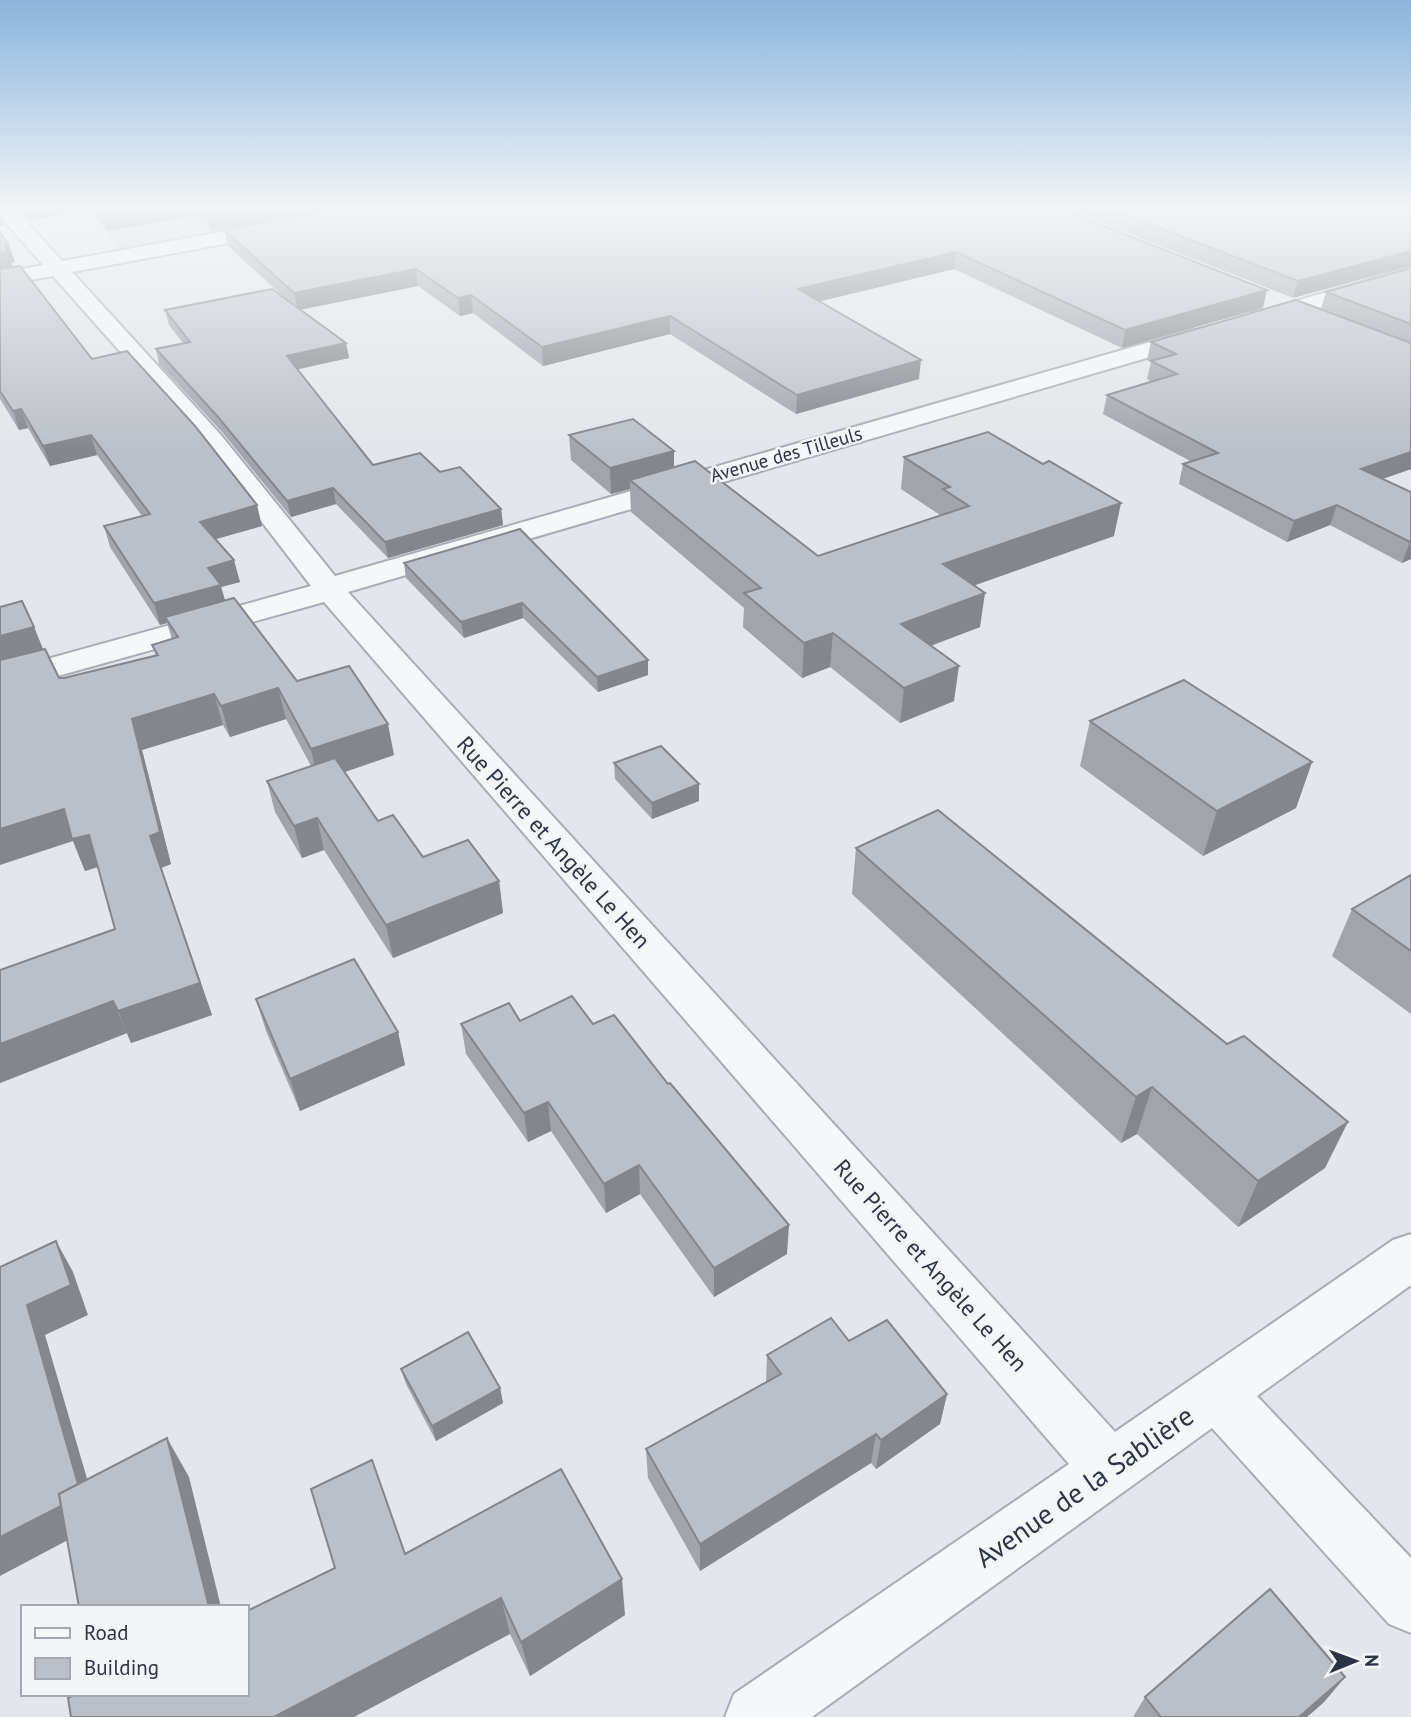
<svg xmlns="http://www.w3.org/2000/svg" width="1411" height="1717" font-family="'PT Sans',sans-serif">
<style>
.built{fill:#d1d5dc}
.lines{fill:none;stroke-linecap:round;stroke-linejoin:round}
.minor-casing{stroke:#a8adb4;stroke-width:4}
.minor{fill:#f6f7f9;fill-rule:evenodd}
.wall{fill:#a1a4ab}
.shaded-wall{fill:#83868b}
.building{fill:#bbbfc7;stroke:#83868b;stroke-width:2}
.labels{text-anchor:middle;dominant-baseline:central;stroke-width:5;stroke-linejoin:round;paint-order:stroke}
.far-street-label{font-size:19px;fill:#2c3342;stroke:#f3f5f8}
.street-label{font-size:23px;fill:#2c3342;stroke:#f3f5f8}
.near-street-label{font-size:28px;fill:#2c3342;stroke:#f3f5f8}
</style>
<rect width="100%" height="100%" fill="#e3e6ea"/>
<path class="built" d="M 89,209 L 352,209 L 119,251 Z"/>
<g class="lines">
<defs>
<g id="minor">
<path d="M 0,209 L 15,209 L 62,261 L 348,209 L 390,209 L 381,215 L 72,272 L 220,434 L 335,576 L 1192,330 L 1208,330 L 1211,335 L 1208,340 L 348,592 L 1115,1432 L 1393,1240 L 1411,1234 L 1411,1285 L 1257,1396 L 1411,1558 L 1411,1633 L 1389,1624 L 1212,1428 L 812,1717 L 725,1717 L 734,1694 L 1069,1464 L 324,602 L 0,692 L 0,672 L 311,586 L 202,444 L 53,276 L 0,285 L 0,273 L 43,265 L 0,216 Z"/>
<path d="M 1411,268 L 1411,281 L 1258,326 L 1250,324 L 1247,319 L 1250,314 Z"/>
</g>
</defs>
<use href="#minor" class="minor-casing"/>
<use href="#minor" class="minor"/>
</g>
<g class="wall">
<path d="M 18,209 L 331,209 L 212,231 L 196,216 L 108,231 L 88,210 L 29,220 Z"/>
<path d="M 1060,209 L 1263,308 L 1122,348 L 954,269 L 819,301 L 919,379 L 796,414 L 670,334 L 543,366 L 473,313 L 460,316 L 418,286 L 300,310 L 346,343 L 349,358 L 297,369 L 373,465 L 440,472 L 501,509 L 503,525 L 388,558 L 336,504 L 291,517 L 222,432 L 159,364 L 156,349 L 183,343 L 169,325 L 165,310 L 285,298 L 228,246 L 224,230 Z"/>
<path d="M 1066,209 L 1411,209 L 1293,298 Z"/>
<path d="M 0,232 L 15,262 L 11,263 L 13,267 L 92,359 L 262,526 L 216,539 L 240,582 L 221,587 L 225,600 L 297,681 L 394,755 L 345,772 L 378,821 L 423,857 L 499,881 L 503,913 L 393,958 L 324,850 L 302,858 L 275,812 L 267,781 L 311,766 L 286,719 L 230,737 L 223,725 L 142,750 L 171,864 L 161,868 L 212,1015 L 131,1043 L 127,1033 L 0,1083 L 115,929 L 98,867 L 85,871 L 73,841 L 34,627 L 43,649 L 59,678 L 64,678 L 156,656 L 152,645 L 172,639 L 167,623 L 160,625 L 110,547 L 104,526 L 142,516 L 97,455 L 50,466 L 28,428 L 19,430 L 0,399 Z"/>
<path d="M 1411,268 L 1411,469 L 1382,479 L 1411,492 L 1411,559 L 1402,563 L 1330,525 L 1287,542 L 1179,484 L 1183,464 L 1192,462 L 1103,414 L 1107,395 L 1151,382 L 1147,379 L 1151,362 L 1147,360 L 1151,342 L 1321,309 L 1326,292 Z"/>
<path d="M 569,435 L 674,451 L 674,467 L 818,556 L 940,515 L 901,489 L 904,457 L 1114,536 L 974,585 L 980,627 L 931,646 L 954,701 L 900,723 L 830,667 L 802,678 L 743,627 L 744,608 L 631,512 L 630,489 L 611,494 L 571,460 Z"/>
<path d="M 520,529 L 648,675 L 598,692 L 523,618 L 464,638 L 406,578 L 404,563 Z"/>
<path d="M 1090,721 L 1312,762 L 1296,808 L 1203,856 L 1080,766 Z"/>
<path d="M 614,763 L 699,801 L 652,819 L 615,779 Z"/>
<path d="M 856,848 L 1325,1168 L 1238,1227 L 1137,1134 L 1121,1143 L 852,894 Z"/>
<path d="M 1411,875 L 1411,1014 L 1332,956 L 1352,909 Z"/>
<path d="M 256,999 L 398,1032 L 405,1065 L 300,1111 L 266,1031 Z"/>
<path d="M 520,1021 L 593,1024 L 787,1254 L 714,1297 L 640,1194 L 606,1213 L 551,1131 L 528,1142 L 466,1054 L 461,1024 Z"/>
<path d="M 849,1341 L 947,1394 L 940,1424 L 876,1469 L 871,1463 L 700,1571 L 648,1478 L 646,1449 L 766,1383 L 767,1355 Z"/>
<path d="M 401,1369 L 500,1388 L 503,1403 L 436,1441 L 406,1384 Z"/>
<path d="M 405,1554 L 625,1615 L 530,1676 L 510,1634 Z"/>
<path d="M 1345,1677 L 1324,1702 L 1307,1717 L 1133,1717 L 1145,1697 Z"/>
</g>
<g class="shaded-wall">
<path d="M 25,209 L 88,209 L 88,210 L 29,220 Z"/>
<path d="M 137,209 L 194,209 L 196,216 L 108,231 L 103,215 Z"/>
<path d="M 239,209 L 331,209 L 212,231 L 208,215 Z"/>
<path d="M 0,211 L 4,225 L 0,226 Z"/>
<path d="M 9,245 L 15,262 L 11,263 L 13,268 L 0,271 L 0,253 L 4,246 Z"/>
<path d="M 1411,251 L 1411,266 L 1293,298 L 1298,281 Z"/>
<path d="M 956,252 L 954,269 L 797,307 L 798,289 Z"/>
<path d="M 416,269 L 418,286 L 298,310 L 294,293 Z"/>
<path d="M 1267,290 L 1263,308 L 1122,348 L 1125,330 Z"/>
<path d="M 471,295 L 473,313 L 460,316 L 458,298 Z"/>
<path d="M 670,316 L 670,334 L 543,366 L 542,347 Z"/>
<path d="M 346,343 L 349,358 L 290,371 L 287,356 Z"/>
<path d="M 921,360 L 919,379 L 796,414 L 797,395 Z"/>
<path d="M 21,409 L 28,428 L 19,430 L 13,411 Z"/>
<path d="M 91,435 L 97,455 L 50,466 L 43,446 Z"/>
<path d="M 674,451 L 674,476 L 630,480 L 630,489 L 611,494 L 610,468 Z"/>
<path d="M 1411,452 L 1411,469 L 1354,489 L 1361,469 Z"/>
<path d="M 333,488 L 336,504 L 291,517 L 287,501 Z"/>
<path d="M 1121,503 L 1114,536 L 939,598 L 943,564 Z"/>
<path d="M 257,505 L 262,526 L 205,542 L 200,522 Z"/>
<path d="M 1337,505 L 1330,525 L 1287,542 L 1294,521 Z"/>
<path d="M 501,509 L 503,525 L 388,558 L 385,542 Z"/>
<path d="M 1411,541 L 1411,559 L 1402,563 L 1410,542 Z"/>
<path d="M 234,560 L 240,582 L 221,587 L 227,607 L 165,617 L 167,623 L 160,625 L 154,603 L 208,568 Z"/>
<path d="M 985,593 L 980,627 L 897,658 L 901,624 Z"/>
<path d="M 522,603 L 523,618 L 464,638 L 461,622 Z"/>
<path d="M 34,627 L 46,657 L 0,670 L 0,636 Z"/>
<path d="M 833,633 L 830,667 L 802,678 L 804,643 Z"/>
<path d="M 648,660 L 648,675 L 598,692 L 597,677 Z"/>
<path d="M 959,666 L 954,701 L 900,723 L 904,688 Z"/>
<path d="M 278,688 L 286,719 L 230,737 L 221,706 Z"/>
<path d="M 214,694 L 223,725 L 142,750 L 171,864 L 161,868 L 212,1015 L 131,1043 L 118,1011 L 150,836 L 132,719 Z"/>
<path d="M 388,724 L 394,755 L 318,781 L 311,749 Z"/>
<path d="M 1312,762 L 1296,808 L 1203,856 L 1217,811 Z"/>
<path d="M 699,784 L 699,801 L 652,819 L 652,803 Z"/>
<path d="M 64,809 L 89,835 L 101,866 L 85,871 L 73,841 L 0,865 L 0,829 Z"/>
<path d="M 317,818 L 324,850 L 302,858 L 294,826 Z"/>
<path d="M 499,881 L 503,913 L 393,958 L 386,925 Z"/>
<path d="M 113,1001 L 127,1033 L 0,1083 L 0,1044 Z"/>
<path d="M 398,1032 L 405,1065 L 300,1111 L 290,1079 Z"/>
<path d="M 1152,1087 L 1137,1134 L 1121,1143 L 1136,1097 Z"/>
<path d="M 548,1102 L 551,1131 L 528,1142 L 524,1113 Z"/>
<path d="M 1348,1122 L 1325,1168 L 1238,1227 L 1258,1181 Z"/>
<path d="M 639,1165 L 640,1194 L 606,1213 L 604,1184 Z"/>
<path d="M 789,1225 L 787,1254 L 714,1297 L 714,1268 Z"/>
<path d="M 56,1241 L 73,1272 L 88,1315 L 45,1335 L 100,1523 L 0,1576 L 0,1537 L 27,1305 Z"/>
<path d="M 500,1388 L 503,1403 L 436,1441 L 432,1426 Z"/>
<path d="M 947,1394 L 940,1424 L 876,1469 L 881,1440 Z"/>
<path d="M 876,1434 L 871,1463 L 700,1571 L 700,1544 Z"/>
<path d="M 167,1438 L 189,1477 L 221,1607 L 209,1607 Z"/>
<path d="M 622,1579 L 625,1615 L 530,1676 L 521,1642 Z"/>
<path d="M 501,1598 L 510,1634 L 354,1717 L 274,1717 Z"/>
<path d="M 1345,1677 L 1324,1702 L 1307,1717 L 1299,1717 Z"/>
</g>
<g class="building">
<path d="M 98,209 L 137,209 L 103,215 Z"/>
<path d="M 202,209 L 239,209 L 208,215 Z"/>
<path d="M 336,209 L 1060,209 L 1267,290 L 1125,330 L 956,252 L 798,289 L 921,360 L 797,395 L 670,316 L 542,347 L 471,295 L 458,298 L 416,269 L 294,293 L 224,230 Z"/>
<path d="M 1110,209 L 1411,209 L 1411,251 L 1298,281 Z"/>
<path d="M 0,232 L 9,245 L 4,246 L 8,251 L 0,253 Z"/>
<path d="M 20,266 L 92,359 L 127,351 L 195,426 L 257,505 L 200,522 L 234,560 L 208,568 L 221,585 L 154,603 L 104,526 L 150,514 L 91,435 L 43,446 L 21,409 L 13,411 L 0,391 L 0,269 Z"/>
<path d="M 1411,268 L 1411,324 L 1326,292 Z"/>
<path d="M 272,289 L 346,343 L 287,356 L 373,465 L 420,453 L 440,472 L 460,467 L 501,509 L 385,542 L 333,488 L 287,501 L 218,417 L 156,349 L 190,342 L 165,310 Z"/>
<path d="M 1296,300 L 1411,343 L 1411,452 L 1361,469 L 1411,492 L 1411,541 L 1410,542 L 1337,505 L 1294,521 L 1183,464 L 1218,453 L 1107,395 L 1177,374 L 1151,361 L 1176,354 L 1151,342 Z"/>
<path d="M 633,419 L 674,451 L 610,468 L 569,435 Z"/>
<path d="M 988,432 L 1043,464 L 1049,461 L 1121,503 L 943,564 L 985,593 L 901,624 L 959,666 L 904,688 L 833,633 L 804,643 L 744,593 L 761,588 L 630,480 L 695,461 L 818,556 L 969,506 L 943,489 L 950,487 L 904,457 Z"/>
<path d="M 520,529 L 648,660 L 597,677 L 522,603 L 461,622 L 404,563 Z"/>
<path d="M 234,598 L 297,681 L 349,666 L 388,724 L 311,749 L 278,688 L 221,706 L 214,694 L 132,719 L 160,832 L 150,836 L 200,983 L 118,1011 L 113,1001 L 0,1044 L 0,970 L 115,929 L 89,835 L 72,839 L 64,809 L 0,829 L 0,660 L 45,649 L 59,678 L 64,678 L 158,655 L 152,645 L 178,637 L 165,617 Z"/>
<path d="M 22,601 L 34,627 L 0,636 L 0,607 Z"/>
<path d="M 1184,680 L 1312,762 L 1217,811 L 1090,721 Z"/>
<path d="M 661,746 L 699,784 L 652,803 L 614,763 Z"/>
<path d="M 335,758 L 378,821 L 393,815 L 423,857 L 468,840 L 499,881 L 386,925 L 317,818 L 294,826 L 267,781 Z"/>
<path d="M 938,810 L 1227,1044 L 1244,1036 L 1348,1122 L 1258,1181 L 1152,1087 L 1136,1097 L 856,848 Z"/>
<path d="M 1411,875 L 1411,951 L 1352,909 Z"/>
<path d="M 354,959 L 398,1032 L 290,1079 L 256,999 Z"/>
<path d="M 572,996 L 593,1024 L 614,1015 L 668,1084 L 670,1083 L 789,1225 L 714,1268 L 639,1165 L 604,1184 L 548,1102 L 524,1113 L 461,1024 L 509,1003 L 520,1021 Z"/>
<path d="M 56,1241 L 71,1285 L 27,1305 L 78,1484 L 59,1494 L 61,1506 L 0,1537 L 0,1267 Z"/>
<path d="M 831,1318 L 849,1341 L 887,1320 L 947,1394 L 881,1440 L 876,1434 L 700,1544 L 646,1449 L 781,1374 L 767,1355 Z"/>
<path d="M 468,1332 L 500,1388 L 432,1426 L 401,1369 Z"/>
<path d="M 167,1438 L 209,1607 L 79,1607 L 59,1494 Z"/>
<path d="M 372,1460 L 405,1554 L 561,1469 L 622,1579 L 521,1642 L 501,1598 L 274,1717 L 71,1717 L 68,1698 L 76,1694 L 247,1694 L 247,1611 L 335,1568 L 311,1489 Z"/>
<path d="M 1270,1589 L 1345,1677 L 1299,1717 L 1161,1717 L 1145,1697 Z"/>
</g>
<linearGradient id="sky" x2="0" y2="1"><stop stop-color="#8bb4db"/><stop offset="0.46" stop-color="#f2f4f6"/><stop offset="1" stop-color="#f2f4f6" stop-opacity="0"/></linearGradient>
<rect width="1411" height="450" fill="url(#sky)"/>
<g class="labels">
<g class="far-street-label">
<text transform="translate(786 454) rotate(-16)">Avenue des Tilleuls</text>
</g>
<g class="street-label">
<text transform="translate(554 842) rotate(48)">Rue Pierre et Angèle Le Hen</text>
<text transform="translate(931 1265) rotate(48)">Rue Pierre et Angèle Le Hen</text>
</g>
<g class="near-street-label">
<text transform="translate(1084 1486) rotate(-35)">Avenue de la Sablière</text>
</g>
</g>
<rect x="21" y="1605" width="228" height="91" fill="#f3f5f8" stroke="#a3a7af" stroke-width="2"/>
<rect x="35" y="1628" width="35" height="10" fill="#f6f7f9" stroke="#a3a7af" stroke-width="2"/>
<text x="84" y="1640" font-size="21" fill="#2c3342">Road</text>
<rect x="35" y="1658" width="35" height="21" fill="#bbbfc7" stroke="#a3a7af" stroke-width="2"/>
<text x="84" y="1675" font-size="21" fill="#2c3342">Building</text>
<g transform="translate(1355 1661) rotate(89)" stroke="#f3f5f8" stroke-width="5" paint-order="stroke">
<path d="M0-5L12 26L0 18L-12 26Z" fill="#2c3342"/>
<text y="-10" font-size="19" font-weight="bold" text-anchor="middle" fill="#2c3342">N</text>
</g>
</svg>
